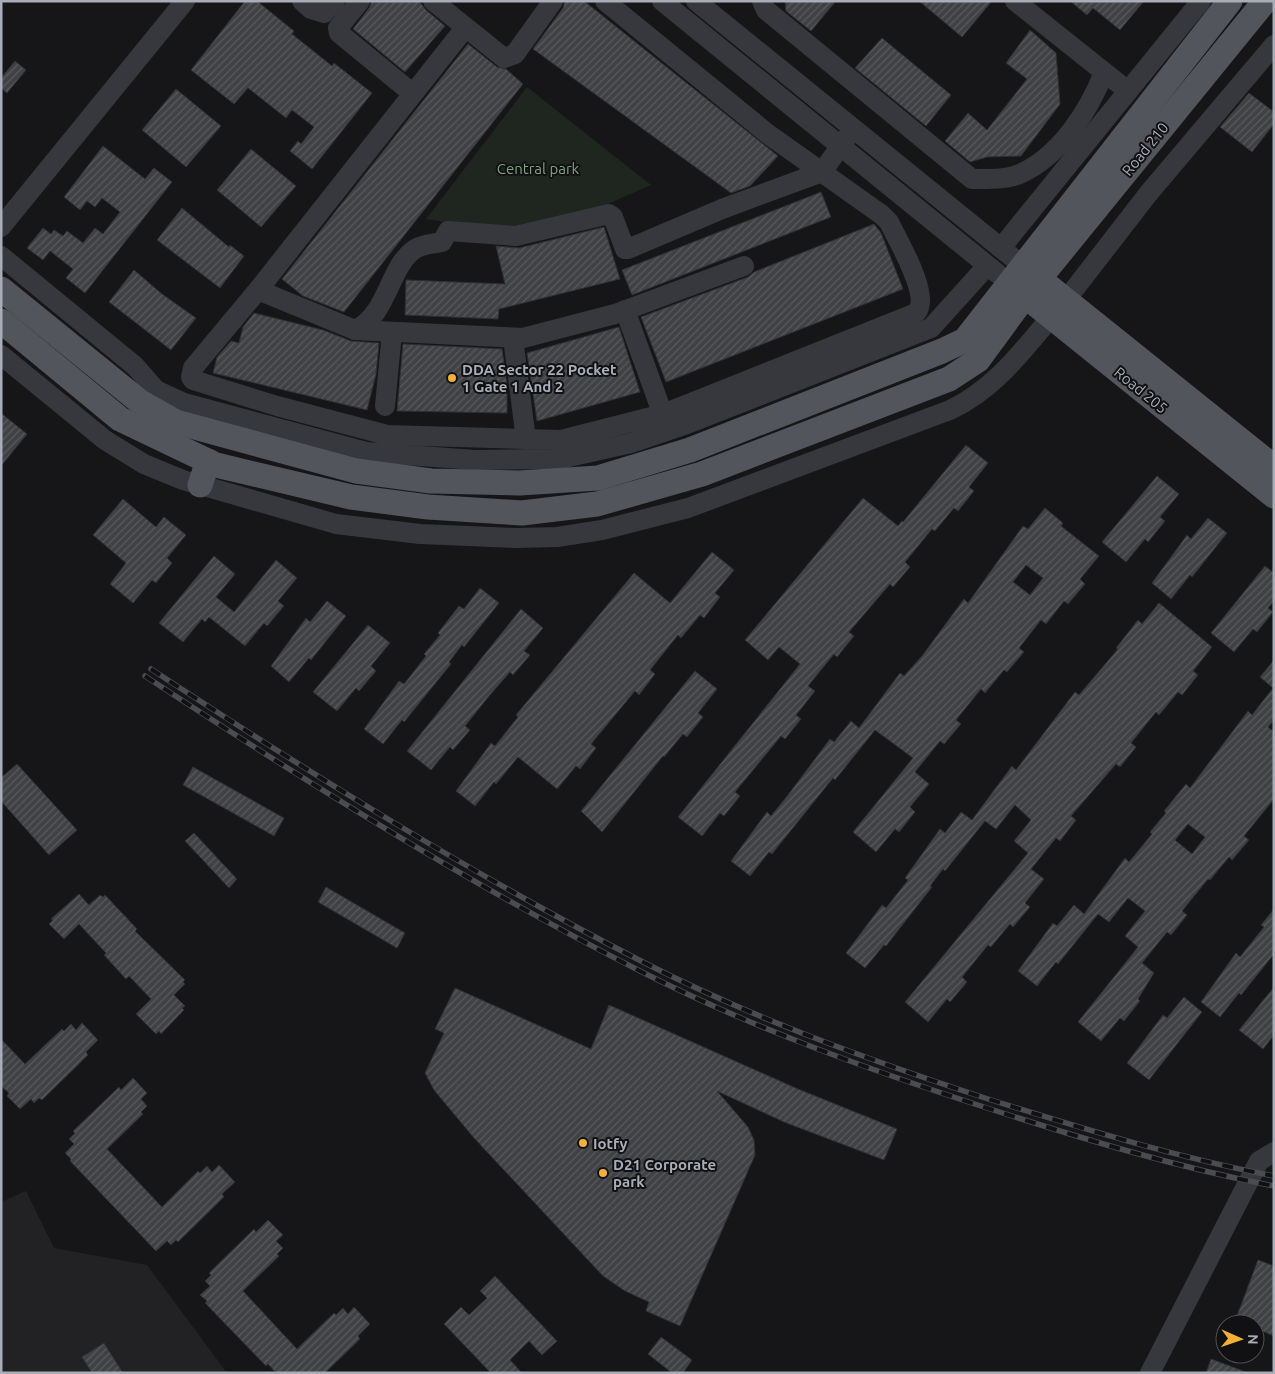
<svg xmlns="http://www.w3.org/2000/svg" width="1275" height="1374" font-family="Ubuntu,sans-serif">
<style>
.built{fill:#222225}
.park{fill:#1e261f}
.building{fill:url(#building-hatch);stroke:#303034;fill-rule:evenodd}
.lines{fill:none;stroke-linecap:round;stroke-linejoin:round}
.minor{stroke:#37383d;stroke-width:20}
.major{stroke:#53555c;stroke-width:25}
.rail-casing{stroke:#4a4c52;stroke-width:5.5}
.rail{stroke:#111113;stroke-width:4;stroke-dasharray:11;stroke-linecap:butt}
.poi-dot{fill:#f2b134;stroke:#111113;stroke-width:2}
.labels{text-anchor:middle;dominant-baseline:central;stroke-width:4;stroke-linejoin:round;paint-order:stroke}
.street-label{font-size:15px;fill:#a8adb8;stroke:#111113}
.park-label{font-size:15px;fill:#7fa381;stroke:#111113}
.poi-label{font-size:15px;font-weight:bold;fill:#a8adb8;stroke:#111113;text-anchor:start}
</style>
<defs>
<pattern id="building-hatch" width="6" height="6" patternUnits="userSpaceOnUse" patternTransform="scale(1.25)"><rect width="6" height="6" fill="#404145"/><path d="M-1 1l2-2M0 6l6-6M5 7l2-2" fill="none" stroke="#595a5e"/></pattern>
</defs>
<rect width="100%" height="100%" fill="#161618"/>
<path class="built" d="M 26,1191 L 54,1248 L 147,1265 L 227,1373 L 1,1373 L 1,1202 Z"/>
<path class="park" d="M 527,87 L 651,185 L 592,211 L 514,233 L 426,219 Z"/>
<g class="building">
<path d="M 245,1 L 257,1 L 294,31 L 292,34 L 332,66 L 334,63 L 372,93 L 312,169 L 290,151 L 298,141 L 301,144 L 314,127 L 292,110 L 286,118 L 248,88 L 234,104 L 191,70 Z"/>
<path d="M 372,1 L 419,1 L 426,10 L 445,26 L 405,72 L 353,29 L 369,8 Z"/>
<path d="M 565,1 L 584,1 L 778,156 L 750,186 L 731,193 L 533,49 L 563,8 Z"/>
<path d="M 785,1 L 836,1 L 811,31 L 786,11 Z"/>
<path d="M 919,1 L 992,1 L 962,37 Z"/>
<path d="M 1070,1 L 1144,1 L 1120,30 L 1093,8 L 1087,15 Z"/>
<path d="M 1030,30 L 1056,53 L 1060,104 L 1021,156 L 987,157 L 970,162 L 945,141 L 968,113 L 987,130 L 1027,79 L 1006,63 Z"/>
<path d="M 882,38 L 951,95 L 926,126 L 855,68 Z"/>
<path d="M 468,44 L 497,67 L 506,69 L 523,84 L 344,312 L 303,296 L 282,279 Z"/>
<path d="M 15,61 L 26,70 L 7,93 L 1,88 L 1,78 Z"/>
<path d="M 176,89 L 221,126 L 186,167 L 142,130 Z"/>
<path d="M 1249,93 L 1274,112 L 1274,124 L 1252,152 L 1220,127 Z"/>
<path d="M 103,146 L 145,179 L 154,168 L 172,182 L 85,293 L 66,278 L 73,269 L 50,251 L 43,260 L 27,248 L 43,228 L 51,234 L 54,230 L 63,236 L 67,231 L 83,243 L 95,228 L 103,234 L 120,212 L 102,198 L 95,207 L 87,201 L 80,210 L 64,197 Z"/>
<path d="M 251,149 L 296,186 L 261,227 L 217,190 Z"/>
<path d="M 821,192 L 831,217 L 632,295 L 622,270 Z"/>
<path d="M 182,208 L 229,247 L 230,245 L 244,256 L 220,288 L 157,240 Z"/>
<path d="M 874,224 L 881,233 L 903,289 L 666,382 L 641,317 L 748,277 L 754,272 Z"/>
<path d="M 604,227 L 620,279 L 499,309 L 498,319 L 405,315 L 406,280 L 505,284 L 496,246 L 519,248 Z"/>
<path d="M 134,270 L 162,294 L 196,318 L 171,350 L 109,302 Z"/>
<path d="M 254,313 L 323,330 L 351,341 L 379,343 L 376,374 L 367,410 L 213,373 L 217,357 L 231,341 L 239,343 L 243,327 Z"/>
<path d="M 619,327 L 640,392 L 537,421 L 527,353 Z"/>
<path d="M 403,344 L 502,349 L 507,385 L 507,413 L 397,411 Z"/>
<path d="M 1,413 L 27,434 L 1,466 Z"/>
<path d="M 966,445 L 988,463 L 969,487 L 974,491 L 958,511 L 954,508 L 935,531 L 932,529 L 905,562 L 910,567 L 893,587 L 890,584 L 849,632 L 854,636 L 837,657 L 834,654 L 808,686 L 815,691 L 796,715 L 801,719 L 785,739 L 781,736 L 735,792 L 740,796 L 724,816 L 720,813 L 702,836 L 678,817 L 800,664 L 779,647 L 768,660 L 745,640 L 863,498 L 898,526 L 902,521 L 903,522 Z"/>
<path d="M 1157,476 L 1179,494 L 1160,517 L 1165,521 L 1148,542 L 1145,539 L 1126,562 L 1102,542 Z"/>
<path d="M 123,499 L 156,527 L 164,517 L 186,535 L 167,558 L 172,563 L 156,583 L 152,580 L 133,603 L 110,584 L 126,563 L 93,535 Z"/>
<path d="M 1045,508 L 1063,523 L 1061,526 L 1099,556 L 1080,579 L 1085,584 L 1068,604 L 1064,601 L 1046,624 L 1041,620 L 1019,648 L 1024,652 L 1007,672 L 1004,670 L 985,693 L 981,689 L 956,720 L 961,724 L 944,744 L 940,741 L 915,772 L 929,784 L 910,807 L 915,812 L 899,832 L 895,829 L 876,852 L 853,832 L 913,758 L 875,730 L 835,780 L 833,778 L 772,854 L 769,852 L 750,876 L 731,861 L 767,812 L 771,816 L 788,795 L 830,739 L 834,742 L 851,721 L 859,728 L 900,673 L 904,676 L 922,656 L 964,599 L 968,603 L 1023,526 L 1028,529 ZM 1026,565 L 1043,578 L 1030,595 L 1013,582 Z"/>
<path d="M 1208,518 L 1227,533 L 1192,577 L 1190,575 L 1171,599 L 1152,583 L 1187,535 L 1191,539 Z"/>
<path d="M 712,552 L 734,570 L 715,593 L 720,597 L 704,618 L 700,615 L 681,638 L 678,635 L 650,670 L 655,674 L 639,695 L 635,691 L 591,744 L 596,748 L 580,769 L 576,766 L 557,789 L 518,757 L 496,784 L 494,782 L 475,806 L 456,791 L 491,743 L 495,746 L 518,717 L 516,715 L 634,573 L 670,603 Z"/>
<path d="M 214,556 L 235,574 L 216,597 L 234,612 L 276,560 L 297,578 L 278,601 L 284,606 L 267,626 L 264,623 L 245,646 L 209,617 L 205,622 L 202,619 L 183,642 L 159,623 Z"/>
<path d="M 1265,566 L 1274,573 L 1274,601 L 1268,608 L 1273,612 L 1257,632 L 1253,629 L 1234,652 L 1211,633 Z"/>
<path d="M 480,588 L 499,603 L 464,647 L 462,645 L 449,662 L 451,664 L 404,722 L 402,720 L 383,744 L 364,729 L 399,681 L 404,684 L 426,656 L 424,654 L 440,635 L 438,633 L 459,606 L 464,609 Z"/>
<path d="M 327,601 L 346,616 L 311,660 L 309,658 L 289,682 L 271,666 L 306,618 L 310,622 Z"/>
<path d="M 1159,603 L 1212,647 L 1193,671 L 1198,675 L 1182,695 L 1178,692 L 1159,715 L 1156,712 L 1131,743 L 1136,747 L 1120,767 L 1116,764 L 1071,816 L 1076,820 L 1060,841 L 1056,838 L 1031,869 L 1044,879 L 1025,903 L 1030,907 L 1013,927 L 1010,924 L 991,947 L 988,945 L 962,977 L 967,982 L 950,1002 L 947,999 L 928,1022 L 905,1002 L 1028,853 L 1014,841 L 1031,820 L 1015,805 L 996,829 L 985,821 L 945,871 L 943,869 L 930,886 L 932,887 L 886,946 L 884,945 L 865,968 L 846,953 L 882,905 L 886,908 L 908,880 L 905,878 L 940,829 L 945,833 L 961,812 L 972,820 L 1012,766 L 1016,770 L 1075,692 L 1079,695 L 1118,649 L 1116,648 L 1138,620 L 1142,624 Z"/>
<path d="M 521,609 L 543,628 L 524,651 L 530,655 L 513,675 L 510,672 L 490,695 L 465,726 L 470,730 L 453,750 L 450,747 L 431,770 L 407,751 Z"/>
<path d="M 368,625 L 390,643 L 371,666 L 376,671 L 359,691 L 356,688 L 337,711 L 313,692 Z"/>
<path d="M 1274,660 L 1274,720 L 1268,727 L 1274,732 L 1274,799 L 1244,836 L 1249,840 L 1232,860 L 1229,857 L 1210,880 L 1208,879 L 1182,911 L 1187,915 L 1171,935 L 1167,932 L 1142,963 L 1154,973 L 1138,999 L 1140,1001 L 1124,1021 L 1120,1018 L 1101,1041 L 1078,1022 L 1138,947 L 1125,936 L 1145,911 L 1128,898 L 1109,922 L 1098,914 L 1058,964 L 1056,962 L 1037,986 L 1018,971 L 1053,923 L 1057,926 L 1074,905 L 1084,914 L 1125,858 L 1129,862 L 1152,834 L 1150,832 L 1166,813 L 1164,811 L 1186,784 L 1190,788 L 1248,711 L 1252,715 L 1273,688 L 1260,677 ZM 1188,824 L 1205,837 L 1192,854 L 1175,840 Z"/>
<path d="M 695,671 L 717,689 L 698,713 L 703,717 L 687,737 L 683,734 L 664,757 L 663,756 L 602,832 L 581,811 Z"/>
<path d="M 17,764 L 77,830 L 49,855 L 1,801 L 1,778 Z"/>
<path d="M 193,767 L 284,818 L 274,836 L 183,785 Z"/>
<path d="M 194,833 L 237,879 L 229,888 L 185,841 Z"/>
<path d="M 326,887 L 405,933 L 397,948 L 318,902 Z"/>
<path d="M 79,894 L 89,905 L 100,895 L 103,897 L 105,895 L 137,929 L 135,931 L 185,980 L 183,982 L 185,984 L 174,995 L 185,1006 L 182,1008 L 184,1010 L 161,1034 L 159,1031 L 156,1034 L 136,1014 L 151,999 L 129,976 L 126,979 L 104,955 L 106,953 L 79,924 L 64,939 L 49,924 L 53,920 L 51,919 Z"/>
<path d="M 1274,909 L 1274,954 L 1241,995 L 1239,993 L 1220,1017 L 1201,1002 L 1236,953 L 1240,957 L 1264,927 L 1261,925 Z"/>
<path d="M 1274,987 L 1274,1035 L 1263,1049 L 1239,1030 Z"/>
<path d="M 455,988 L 591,1049 L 609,1005 L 798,1089 L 897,1129 L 884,1160 L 784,1122 L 717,1091 L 748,1127 L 754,1140 L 755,1155 L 680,1326 L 646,1311 L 649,1302 L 625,1291 L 603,1276 L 474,1138 L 434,1090 L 425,1073 L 444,1033 L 435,1029 Z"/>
<path d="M 1184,997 L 1202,1012 L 1149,1080 L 1127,1063 L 1163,1015 L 1167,1018 Z"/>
<path d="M 82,1023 L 98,1040 L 86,1052 L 88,1055 L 42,1100 L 39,1098 L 34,1103 L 31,1099 L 20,1109 L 7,1096 L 9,1093 L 1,1086 L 1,1039 L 25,1064 L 62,1029 L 64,1031 L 71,1024 L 76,1030 Z"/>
<path d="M 133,1078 L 147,1093 L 141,1099 L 147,1106 L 141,1112 L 143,1114 L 107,1149 L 162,1207 L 198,1171 L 200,1173 L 207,1166 L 212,1172 L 219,1165 L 235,1182 L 222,1194 L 224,1197 L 178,1242 L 176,1240 L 171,1245 L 167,1241 L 156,1251 L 70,1161 L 71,1159 L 65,1153 L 74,1144 L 69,1139 L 75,1133 L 73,1131 L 119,1087 L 121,1090 Z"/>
<path d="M 268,1220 L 283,1235 L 276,1241 L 283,1248 L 277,1254 L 279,1256 L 243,1291 L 297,1349 L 334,1313 L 336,1315 L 343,1308 L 348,1314 L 354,1307 L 370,1324 L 358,1336 L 360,1339 L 325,1373 L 276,1373 L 268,1364 L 266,1366 L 205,1303 L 207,1301 L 200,1295 L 210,1286 L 205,1281 L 211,1275 L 209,1273 L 254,1229 L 256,1232 Z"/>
<path d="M 1258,1260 L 1274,1266 L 1274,1336 L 1255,1328 L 1255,1324 L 1244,1324 L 1235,1321 Z"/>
<path d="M 495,1276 L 557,1341 L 542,1355 L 529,1341 L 510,1360 L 522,1373 L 491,1373 L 444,1324 L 461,1307 L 469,1315 L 487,1298 L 480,1291 Z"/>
<path d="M 661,1337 L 692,1360 L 683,1373 L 672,1373 L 648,1354 Z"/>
<path d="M 104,1343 L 123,1373 L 92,1373 L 82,1357 Z"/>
<path d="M 1211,1359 L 1246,1372 L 1246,1373 L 1206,1373 Z"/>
</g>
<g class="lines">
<g class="minor">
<path d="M 302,1 L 311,9 L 324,13 L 335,1"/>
<path d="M 360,1 L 338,28 L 339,33 L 412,93"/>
<path d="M 433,1 L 504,58 L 515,54 L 553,1"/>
<path d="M 662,1 L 998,274"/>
<path d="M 696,1 L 1023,266"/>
<path d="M 762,1 L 766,10 L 972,179 C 987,179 1008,180 1022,173 C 1061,154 1089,111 1104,72"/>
<path d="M 1015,1 L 1128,91"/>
<path d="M 465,28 L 258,290 L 193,368 L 191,377 L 193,380 L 277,406 L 387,435 L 561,440 L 663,414 L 916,313 C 932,297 897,239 889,222 L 882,215 L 768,134 L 605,1"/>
<path d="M 1,227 L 185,1"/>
<path d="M 1001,248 L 1201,1"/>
<path d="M 1,256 L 135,366 L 156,390 L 184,403 L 366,452 L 475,460 L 560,459 L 631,443 L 687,424 L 931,328 L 987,266"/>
<path d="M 258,290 L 355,330 C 388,315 389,266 415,249 C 423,244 433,244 442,242 L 448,231 L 516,236 L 609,214 L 613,217 L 625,249 L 628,249 L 722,209 L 822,172 L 853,129"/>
<path d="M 1066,300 L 1148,194 L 1274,45"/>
<path d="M 625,310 L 667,426"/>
<path d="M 355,330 L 523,338 L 615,314 L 744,266"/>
<path d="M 513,338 L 526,440"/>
<path d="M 1,355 L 105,440 L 144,464 L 183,480 L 336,524 L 420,534 L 516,538 L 557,537 L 602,530 L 688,508 L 950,410 C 993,390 1021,353 1051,317"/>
<path d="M 385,406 L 392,332"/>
<path d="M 1150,1373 L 1259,1161 L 1274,1152"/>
</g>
<g class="major">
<path d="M 1027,269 L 1274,467"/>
<path d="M 1013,286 L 1274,496"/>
<path d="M 1,289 L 139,401 L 176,422 L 356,471 L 431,481 L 520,483 L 598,478 L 690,450 L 942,351 L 965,340 L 1230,1"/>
<path d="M 1,321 L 120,419 L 216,465 L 351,497 L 428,507 L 522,513 L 597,504 L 702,474 L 949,379 L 978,360 L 1025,296 L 1265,1"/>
<path d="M 200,485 L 208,461"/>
</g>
<defs>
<g id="rail">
<path d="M 151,669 C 311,774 473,875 643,962 C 752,1018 869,1060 985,1098 C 1080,1128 1175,1157 1274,1176"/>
<path d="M 145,676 C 306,782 469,884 640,971 C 750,1027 867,1069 984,1107 C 1080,1138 1175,1167 1274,1186"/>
</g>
</defs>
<use href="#rail" class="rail-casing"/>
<use href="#rail" class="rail"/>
</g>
<g class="poi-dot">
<circle cx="452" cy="378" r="5"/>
<circle cx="583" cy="1143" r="5"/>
<circle cx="603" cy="1173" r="5"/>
</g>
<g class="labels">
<g class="street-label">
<text transform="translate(1145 149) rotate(-51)">Road 210</text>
<text transform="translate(1141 390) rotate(39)">Road 205</text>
</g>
<g class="park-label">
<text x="538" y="168">Central park</text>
</g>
<g class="poi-label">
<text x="462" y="369">DDA Sector 22 Pocket<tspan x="462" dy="17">1 Gate 1 And 2</tspan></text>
<text x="593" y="1143">Iotfy</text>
<text x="613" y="1164">D21 Corporate<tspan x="613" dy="17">park</tspan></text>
</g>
</g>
<rect width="1275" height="1374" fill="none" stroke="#a8adb8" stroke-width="5"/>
<g transform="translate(1240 1339) rotate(92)"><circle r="24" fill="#111113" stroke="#4d4f55"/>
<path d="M0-4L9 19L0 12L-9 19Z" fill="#f2b134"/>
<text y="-8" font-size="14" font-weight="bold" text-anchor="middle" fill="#a8adb8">N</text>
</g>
</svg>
